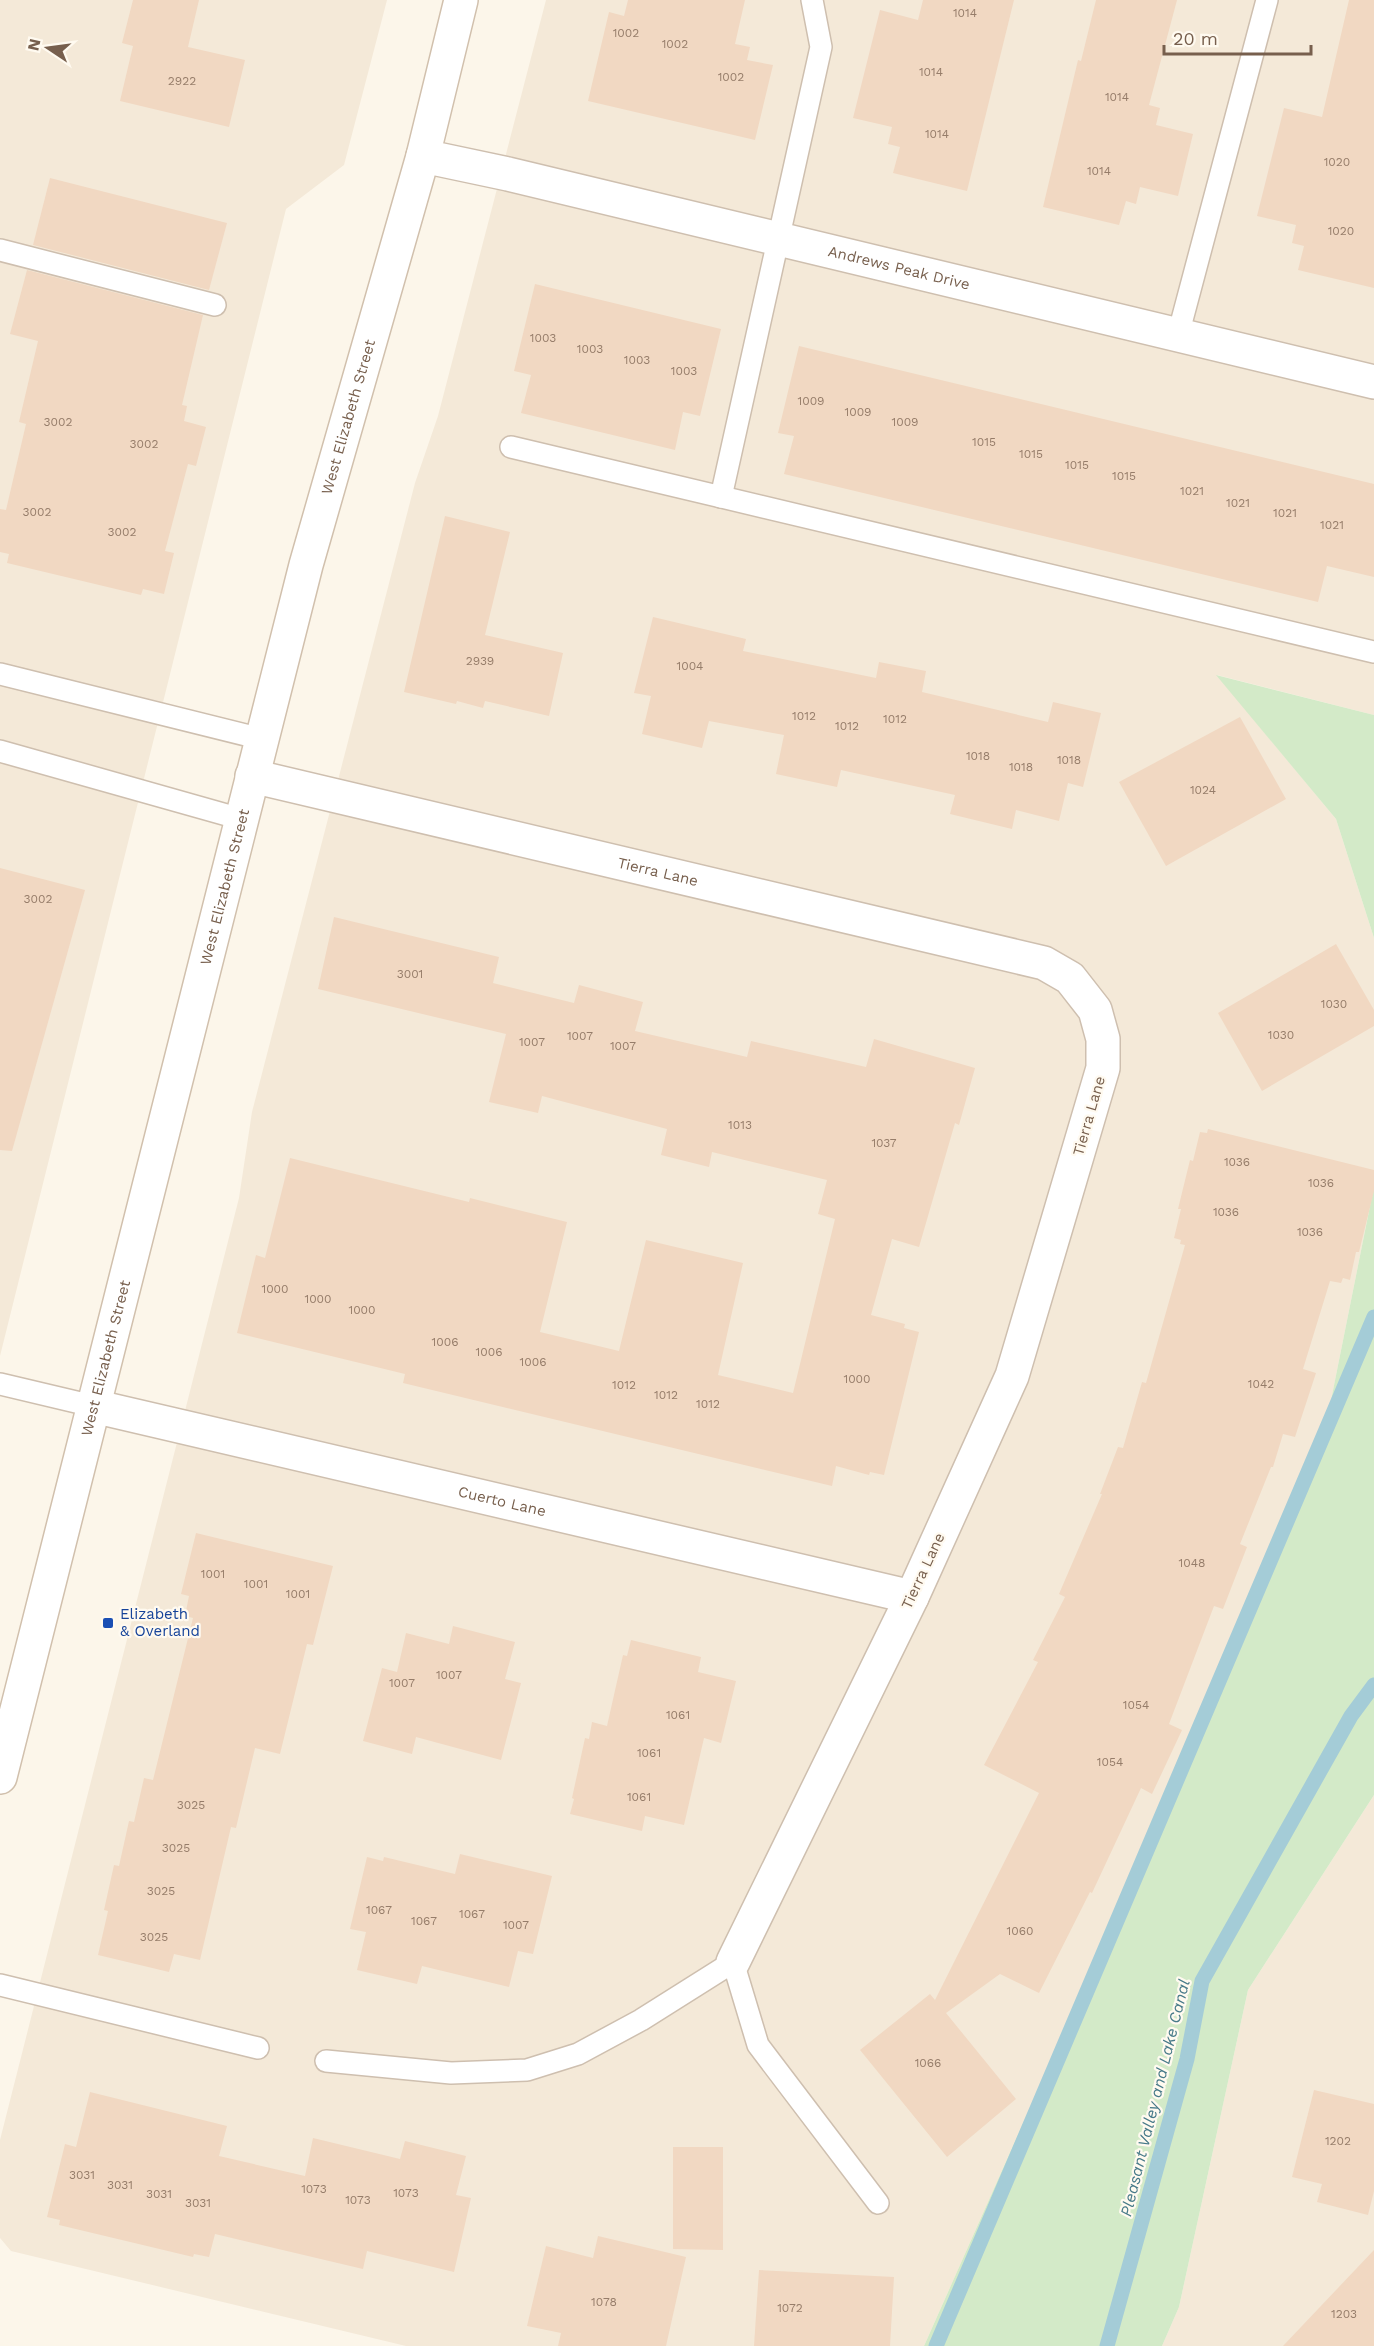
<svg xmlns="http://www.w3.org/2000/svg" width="1374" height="2346" font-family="'Work Sans',sans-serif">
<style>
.residential{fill:#f4e9d8}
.green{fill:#d3eac8}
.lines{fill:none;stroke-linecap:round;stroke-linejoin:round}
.stream{stroke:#a4ccd7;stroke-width:15}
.building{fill:#f1d8c2}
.service-casing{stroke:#cebfaf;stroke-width:24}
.minor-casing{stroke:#cebfaf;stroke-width:36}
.secondary-casing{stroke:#d1c0ad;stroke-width:36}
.service{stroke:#fff;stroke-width:21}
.minor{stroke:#fff;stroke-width:33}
.secondary{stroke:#fff;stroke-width:33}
.transit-dot{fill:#1a4fb4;stroke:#fffaf0;stroke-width:2}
.labels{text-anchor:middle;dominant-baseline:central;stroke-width:4.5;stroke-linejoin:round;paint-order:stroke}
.number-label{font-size:12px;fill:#967d6a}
.street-label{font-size:15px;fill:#775f4d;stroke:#fffaf0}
.transit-label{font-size:15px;fill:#164399;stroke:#fffaf0;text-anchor:start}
.water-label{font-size:16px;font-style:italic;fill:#477a89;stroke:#fffaf0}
</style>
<rect width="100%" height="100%" fill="#fcf6ea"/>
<g class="residential">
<path d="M 0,0 L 387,0 L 344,165 L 286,209 L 0,1356 Z"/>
<path d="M 546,0 L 1374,0 L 1374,715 L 1217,675 L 1336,819 L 1374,938 L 1374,1186 L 1320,1455 L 924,2346 L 406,2346 L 11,2251 L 0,2238 L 0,2140 L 239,1198 L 252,1112 L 415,483 L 438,416 Z"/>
<path d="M 1374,1795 L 1374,2346 L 1162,2346 L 1179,2307 L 1248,1990 Z"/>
</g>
<g class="green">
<path d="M 1216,675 L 1374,715 L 1374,938 L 1336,819 Z"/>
<path d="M 1374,1186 L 1374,1795 L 1248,1990 L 1179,2307 L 1162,2346 L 924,2346 L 1320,1455 Z"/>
</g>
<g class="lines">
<g class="stream">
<path d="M 936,2346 L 1374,1317"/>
<path d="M 1107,2346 L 1187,2059 L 1202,1981 L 1351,1716 L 1374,1685"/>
</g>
</g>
<g class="building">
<path d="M 133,0 L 199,0 L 188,47 L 245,60 L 229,127 L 120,101 L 133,46 L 122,43 Z"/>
<path d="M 628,0 L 745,0 L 735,44 L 750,47 L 747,60 L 773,65 L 755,140 L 588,101 L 609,12 L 624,16 Z"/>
<path d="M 923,0 L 1014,0 L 967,191 L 893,173 L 900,147 L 888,144 L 892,127 L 853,118 L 880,10 L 918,20 Z"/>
<path d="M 1096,0 L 1177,0 L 1149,105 L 1160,108 L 1156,125 L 1193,134 L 1178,196 L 1140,187 L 1136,204 L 1126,201 L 1119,225 L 1043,207 L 1078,60 L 1081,61 Z"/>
<path d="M 1349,0 L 1374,0 L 1374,288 L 1298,270 L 1304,246 L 1292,243 L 1296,225 L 1257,216 L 1284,108 L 1322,117 Z"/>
<path d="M 50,178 L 227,223 L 209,290 L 33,245 Z"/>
<path d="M 27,270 L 203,315 L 182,405 L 187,406 L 184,421 L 206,427 L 196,466 L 188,464 L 165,551 L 174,553 L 164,594 L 143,589 L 141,595 L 7,563 L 9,554 L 0,552 L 0,509 L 6,510 L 26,424 L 19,422 L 38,341 L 10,334 Z"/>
<path d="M 535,284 L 721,329 L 700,416 L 683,412 L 675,450 L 521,413 L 531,375 L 514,371 Z"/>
<path d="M 799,346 L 1374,484 L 1374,577 L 1327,566 L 1318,602 L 784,474 L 794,436 L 778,433 Z"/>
<path d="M 445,516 L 510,532 L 485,635 L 563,653 L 549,716 L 485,701 L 483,708 L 457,701 L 456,704 L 404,692 Z"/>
<path d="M 653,617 L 746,639 L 743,651 L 876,678 L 879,662 L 926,671 L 922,692 L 1048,722 L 1053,702 L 1101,713 L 1083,787 L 1068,783 L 1059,821 L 1016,810 L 1012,829 L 950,814 L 955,795 L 841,770 L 837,787 L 776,774 L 784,735 L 709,721 L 702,748 L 642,734 L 651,696 L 634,693 Z"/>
<path d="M 1240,717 L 1286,799 L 1166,866 L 1119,782 Z"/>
<path d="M 0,868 L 85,890 L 12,1151 L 0,1150 Z"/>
<path d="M 334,917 L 499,957 L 493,983 L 574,1003 L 579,985 L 643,1002 L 635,1031 L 747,1057 L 751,1041 L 866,1067 L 874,1039 L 975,1068 L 959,1125 L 955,1123 L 919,1247 L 892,1239 L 871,1315 L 905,1324 L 904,1328 L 919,1332 L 884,1475 L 870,1472 L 869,1475 L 836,1466 L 832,1486 L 403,1383 L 405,1374 L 237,1333 L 256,1255 L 265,1258 L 290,1158 L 469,1202 L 470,1198 L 567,1222 L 540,1332 L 619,1351 L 646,1240 L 743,1263 L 718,1375 L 793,1393 L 835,1219 L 818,1214 L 827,1180 L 712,1152 L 709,1167 L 661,1155 L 667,1129 L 542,1096 L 538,1113 L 489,1102 L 506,1034 L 318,989 Z"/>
<path d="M 1336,944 L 1374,1010 L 1374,1026 L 1262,1091 L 1218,1013 Z"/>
<path d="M 1208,1129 L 1374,1170 L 1374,1191 L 1359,1252 L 1356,1252 L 1350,1280 L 1343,1278 L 1341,1283 L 1330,1281 L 1303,1369 L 1316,1373 L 1295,1437 L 1283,1434 L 1273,1467 L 1271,1467 L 1240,1544 L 1247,1547 L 1223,1609 L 1214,1606 L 1169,1724 L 1182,1730 L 1152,1794 L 1141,1788 L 1092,1893 L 1090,1892 L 1039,1993 L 1000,1974 L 946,2013 L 1016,2099 L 947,2157 L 860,2050 L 930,1994 L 935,2000 L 1039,1793 L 984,1765 L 1038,1662 L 1033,1660 L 1065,1597 L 1059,1594 L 1102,1494 L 1100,1494 L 1118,1447 L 1123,1448 L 1142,1382 L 1146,1383 L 1185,1245 L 1180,1244 L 1181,1240 L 1174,1238 L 1181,1209 L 1178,1209 L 1190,1160 L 1193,1161 L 1200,1132 L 1207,1133 Z"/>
<path d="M 196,1533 L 333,1566 L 313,1645 L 307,1644 L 280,1754 L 255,1748 L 236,1828 L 231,1827 L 200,1960 L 174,1954 L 169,1972 L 98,1955 L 108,1911 L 104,1910 L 114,1865 L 119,1866 L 129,1821 L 134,1822 L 144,1778 L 153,1780 L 193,1618 L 185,1616 L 189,1596 L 181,1594 Z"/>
<path d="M 453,1626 L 515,1642 L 505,1679 L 521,1683 L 501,1760 L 416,1737 L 412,1754 L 363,1741 L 382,1668 L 397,1672 L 406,1633 L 449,1644 Z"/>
<path d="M 631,1640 L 701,1657 L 698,1672 L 736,1681 L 721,1743 L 704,1738 L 684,1825 L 645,1816 L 642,1831 L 570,1814 L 574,1799 L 572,1798 L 585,1738 L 589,1739 L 592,1722 L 607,1726 L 623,1655 L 627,1656 Z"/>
<path d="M 460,1854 L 552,1876 L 533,1954 L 518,1951 L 509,1987 L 422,1966 L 417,1984 L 357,1970 L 366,1932 L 350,1929 L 367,1857 L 383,1861 L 384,1857 L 455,1874 Z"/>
<path d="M 1314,2090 L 1374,2104 L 1374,2191 L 1368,2215 L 1317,2202 L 1322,2184 L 1292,2177 Z"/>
<path d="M 90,2092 L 227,2126 L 219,2156 L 305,2176 L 313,2138 L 400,2159 L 405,2141 L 466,2156 L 456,2195 L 471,2198 L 454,2272 L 367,2251 L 363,2269 L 215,2234 L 209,2257 L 194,2254 L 193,2257 L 59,2225 L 60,2220 L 47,2217 L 65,2144 L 76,2147 Z"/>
<path d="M 673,2147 L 723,2147 L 723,2250 L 673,2249 Z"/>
<path d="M 598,2236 L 686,2257 L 666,2346 L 558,2346 L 561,2333 L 527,2326 L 546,2246 L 593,2258 Z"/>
<path d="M 1374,2250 L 1374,2346 L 1283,2346 Z"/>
<path d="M 759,2270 L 894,2277 L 890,2346 L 754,2346 Z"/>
</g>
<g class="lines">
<defs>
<g id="service">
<path d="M 0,250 L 215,305"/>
<path d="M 1178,335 L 1267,0"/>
<path d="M 511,447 L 1374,652"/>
<path d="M 721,497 L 821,47 L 812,0"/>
<path d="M 0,674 L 262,739"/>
<path d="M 0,751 L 241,819"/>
<path d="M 0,1384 L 93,1406"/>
<path d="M 0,1985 L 258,2048"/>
<path d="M 326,2061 L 451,2073 L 527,2070 L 578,2054 L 641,2020 L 733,1962 L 758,2045 L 878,2203"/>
</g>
<g id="minor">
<path id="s1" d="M 423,156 L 508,174 L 1374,382"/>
<path id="s2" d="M 252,776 L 1044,963 L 1070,978 L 1095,1010 L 1103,1039 L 1103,1068 L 1012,1376 L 912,1597 L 733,1962"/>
<path id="s3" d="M 93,1406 L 912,1597"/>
</g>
<g id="secondary">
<path id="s4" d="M 0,1777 L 306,565 L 423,156 L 461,0"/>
</g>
</defs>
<use href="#service" class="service-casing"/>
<use href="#minor" class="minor-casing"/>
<use href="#secondary" class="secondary-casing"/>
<use href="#service" class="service"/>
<use href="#minor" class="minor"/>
<use href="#secondary" class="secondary"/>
</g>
<rect class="transit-dot" x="102" y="1617" width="12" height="12" rx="3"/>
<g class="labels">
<g class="number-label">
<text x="965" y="13">1014</text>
<text x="626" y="33">1002</text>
<text x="675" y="44">1002</text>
<text x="931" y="72">1014</text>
<text x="731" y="77">1002</text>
<text x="182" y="81">2922</text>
<text x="1117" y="97">1014</text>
<text x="937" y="134">1014</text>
<text x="1337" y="162">1020</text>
<text x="1099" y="171">1014</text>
<text x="1341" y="231">1020</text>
<text x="543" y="338">1003</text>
<text x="590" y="349">1003</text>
<text x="637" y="360">1003</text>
<text x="684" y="371">1003</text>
<text x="811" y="401">1009</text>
<text x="858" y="412">1009</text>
<text x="58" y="422">3002</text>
<text x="905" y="422">1009</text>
<text x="984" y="442">1015</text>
<text x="144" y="444">3002</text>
<text x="1031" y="454">1015</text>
<text x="1077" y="465">1015</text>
<text x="1124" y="476">1015</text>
<text x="1192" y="491">1021</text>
<text x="1238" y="503">1021</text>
<text x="37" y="512">3002</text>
<text x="1285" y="513">1021</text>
<text x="1332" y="525">1021</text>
<text x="122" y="532">3002</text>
<text x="480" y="661">2939</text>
<text x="690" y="666">1004</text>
<text x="804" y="716">1012</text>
<text x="895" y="719">1012</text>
<text x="847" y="726">1012</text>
<text x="978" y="756">1018</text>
<text x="1069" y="760">1018</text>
<text x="1021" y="767">1018</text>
<text x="1203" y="790">1024</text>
<text x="38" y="899">3002</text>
<text x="410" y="974">3001</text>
<text x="1334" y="1004">1030</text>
<text x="1281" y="1035">1030</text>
<text x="580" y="1036">1007</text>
<text x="532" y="1042">1007</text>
<text x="623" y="1046">1007</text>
<text x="740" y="1125">1013</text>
<text x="884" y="1143">1037</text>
<text x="1237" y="1162">1036</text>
<text x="1321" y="1183">1036</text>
<text x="1226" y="1212">1036</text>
<text x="1310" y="1232">1036</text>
<text x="275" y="1289">1000</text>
<text x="318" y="1299">1000</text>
<text x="362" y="1310">1000</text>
<text x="445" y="1342">1006</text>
<text x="489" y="1352">1006</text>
<text x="533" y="1362">1006</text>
<text x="857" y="1379">1000</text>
<text x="1261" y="1384">1042</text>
<text x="624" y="1385">1012</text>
<text x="666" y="1395">1012</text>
<text x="708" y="1404">1012</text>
<text x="1192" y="1563">1048</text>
<text x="213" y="1574">1001</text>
<text x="256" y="1584">1001</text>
<text x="298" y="1594">1001</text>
<text x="449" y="1675">1007</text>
<text x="402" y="1683">1007</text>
<text x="1136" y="1705">1054</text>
<text x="678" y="1715">1061</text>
<text x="649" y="1753">1061</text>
<text x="1110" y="1762">1054</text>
<text x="639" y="1797">1061</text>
<text x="191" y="1805">3025</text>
<text x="176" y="1848">3025</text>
<text x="161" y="1891">3025</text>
<text x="379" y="1910">1067</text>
<text x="472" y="1914">1067</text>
<text x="424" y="1921">1067</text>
<text x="516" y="1925">1007</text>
<text x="1020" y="1931">1060</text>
<text x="154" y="1937">3025</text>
<text x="928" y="2063">1066</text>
<text x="1338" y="2141">1202</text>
<text x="82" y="2175">3031</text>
<text x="120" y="2185">3031</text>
<text x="314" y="2189">1073</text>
<text x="406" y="2193">1073</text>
<text x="159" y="2194">3031</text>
<text x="358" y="2200">1073</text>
<text x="198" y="2203">3031</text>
<text x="604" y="2302">1078</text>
<text x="790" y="2308">1072</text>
<text x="1344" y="2314">1203</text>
</g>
<g class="street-label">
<text stroke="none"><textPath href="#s1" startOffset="489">Andrews Peak Drive</textPath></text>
<text stroke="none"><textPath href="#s4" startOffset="1404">West Elizabeth Street</textPath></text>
<text stroke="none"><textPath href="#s2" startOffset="417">Tierra Lane</textPath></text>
<text stroke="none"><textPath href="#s4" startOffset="918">West Elizabeth Street</textPath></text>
<text transform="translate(1089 1116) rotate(-74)">Tierra Lane</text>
<text stroke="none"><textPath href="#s4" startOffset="432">West Elizabeth Street</textPath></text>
<text stroke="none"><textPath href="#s3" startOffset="420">Cuerto Lane</textPath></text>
<text transform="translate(923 1571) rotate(-65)">Tierra Lane</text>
</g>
<g class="transit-label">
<text x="120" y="1614">Elizabeth<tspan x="120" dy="17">&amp; Overland</tspan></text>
</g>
<g class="water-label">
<text transform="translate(1155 2098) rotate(-76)">Pleasant Valley and Lake Canal</text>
</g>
</g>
<g transform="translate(48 48) rotate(283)" stroke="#fffaf0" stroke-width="4.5" paint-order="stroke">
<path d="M0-4.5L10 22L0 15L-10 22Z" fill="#775f4d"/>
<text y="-9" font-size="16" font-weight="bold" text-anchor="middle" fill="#775f4d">N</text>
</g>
<path d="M1164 45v9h147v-9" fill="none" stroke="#775f4d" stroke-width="3"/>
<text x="1173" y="45" font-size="18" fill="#775f4d" stroke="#fffaf0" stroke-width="4.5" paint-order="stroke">20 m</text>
</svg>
